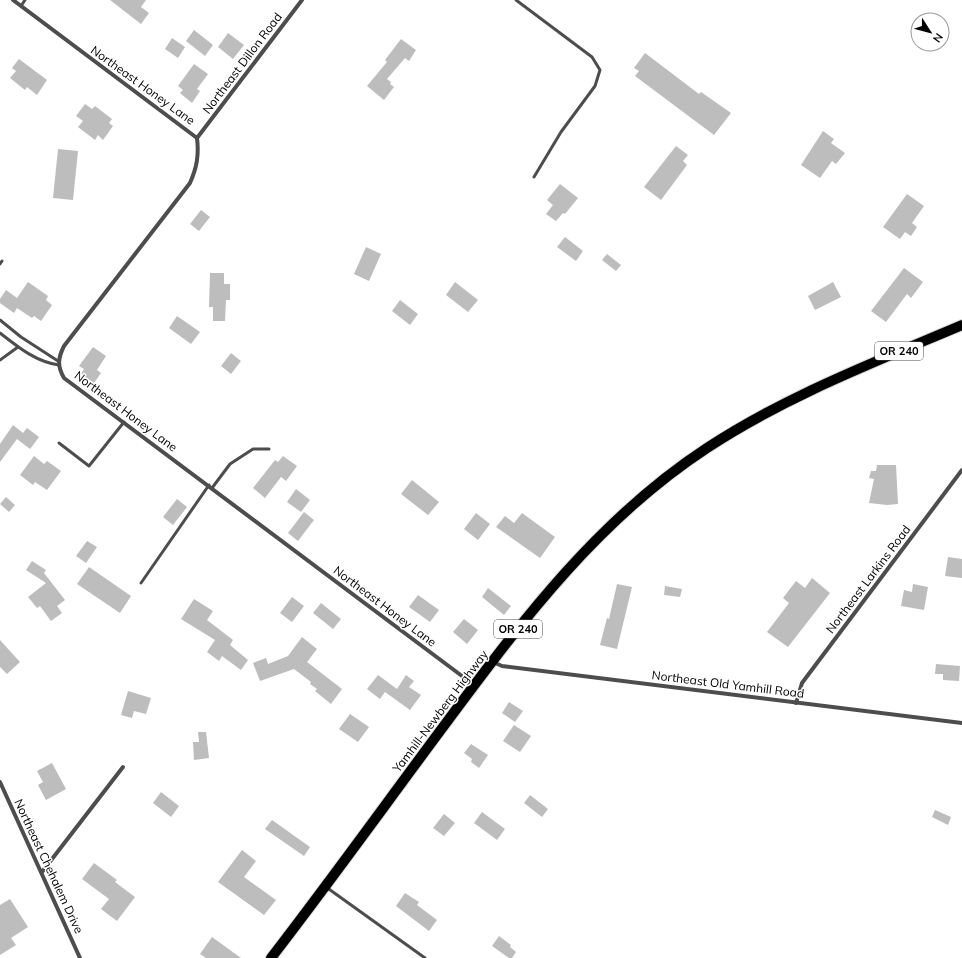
<svg xmlns="http://www.w3.org/2000/svg" width="962" height="958" font-family="Mulish,sans-serif">
<style>
.building{fill:#bdbdbd}
.lines{fill:none;stroke-linecap:round;stroke-linejoin:round}
.primary-casing{stroke:#dbdbdb;stroke-width:12}
.lane{stroke:#4d4d4d;stroke-width:3}
.street{stroke:#4d4d4d;stroke-width:4}
.primary{stroke:#000;stroke-width:10}
.labels{text-anchor:middle;dominant-baseline:central;stroke-width:3;stroke-linejoin:round;paint-order:stroke}
.shield{fill:#fff;stroke:#4c4c4c;stroke-width:1}
.shield-label{font-size:11px;font-weight:bold;fill:#000}
.street-label{font-size:12px;fill:#000;stroke:#fff}
</style>
<rect width="100%" height="100%" fill="#fff"/>
<g class="building">
<path d="M 110,0 L 146,0 L 141,7 L 149,13 L 141,24 Z"/>
<path d="M 194,30 L 213,45 L 205,56 L 186,41 Z"/>
<path d="M 228,33 L 244,45 L 233,59 L 218,47 Z"/>
<path d="M 172,38 L 185,47 L 178,58 L 165,49 Z"/>
<path d="M 401,39 L 416,50 L 409,61 L 405,58 L 387,79 L 391,82 L 390,84 L 394,87 L 384,100 L 367,86 L 387,62 L 385,60 Z"/>
<path d="M 645,53 L 699,94 L 701,92 L 731,113 L 714,135 L 635,76 L 639,71 L 634,68 Z"/>
<path d="M 19,59 L 47,80 L 37,95 L 27,87 L 25,90 L 10,78 L 16,71 L 12,68 Z"/>
<path d="M 194,64 L 208,74 L 197,89 L 200,91 L 192,103 L 180,93 L 183,90 L 178,86 Z"/>
<path d="M 85,104 L 92,109 L 95,106 L 112,119 L 109,123 L 113,126 L 103,140 L 98,135 L 95,140 L 78,127 L 83,121 L 76,116 Z"/>
<path d="M 823,131 L 834,139 L 831,143 L 845,153 L 836,164 L 832,161 L 820,178 L 801,165 Z"/>
<path d="M 676,146 L 688,155 L 683,161 L 687,165 L 661,200 L 644,187 Z"/>
<path d="M 58,149 L 78,151 L 73,200 L 53,198 Z"/>
<path d="M 560,184 L 578,198 L 565,214 L 563,213 L 556,221 L 546,214 L 553,205 L 547,200 Z"/>
<path d="M 907,194 L 924,206 L 912,223 L 917,227 L 911,236 L 905,232 L 900,239 L 883,227 Z"/>
<path d="M 201,210 L 210,217 L 199,231 L 190,224 Z"/>
<path d="M 565,237 L 583,251 L 576,261 L 557,247 Z"/>
<path d="M 366,247 L 381,254 L 369,281 L 354,274 Z"/>
<path d="M 607,254 L 621,265 L 616,271 L 602,260 Z"/>
<path d="M 904,268 L 923,282 L 911,298 L 907,294 L 886,322 L 871,311 Z"/>
<path d="M 210,273 L 224,273 L 224,284 L 230,284 L 230,300 L 226,300 L 225,321 L 213,321 L 213,307 L 209,307 Z"/>
<path d="M 28,282 L 48,296 L 46,300 L 52,305 L 41,321 L 34,316 L 32,318 L 17,308 L 14,313 L 0,303 L 0,299 L 6,290 L 17,298 Z"/>
<path d="M 455,282 L 478,300 L 468,312 L 446,295 Z"/>
<path d="M 833,282 L 841,297 L 815,310 L 808,296 Z"/>
<path d="M 400,300 L 418,314 L 410,325 L 392,311 Z"/>
<path d="M 177,316 L 200,332 L 191,344 L 169,328 Z"/>
<path d="M 93,347 L 106,356 L 97,370 L 101,373 L 94,383 L 81,374 L 84,369 L 79,366 Z"/>
<path d="M 231,353 L 241,361 L 231,374 L 221,366 Z"/>
<path d="M 13,425 L 23,433 L 27,428 L 39,437 L 30,449 L 17,439 L 0,462 L 0,444 Z"/>
<path d="M 34,456 L 44,464 L 47,461 L 61,471 L 47,490 L 35,482 L 33,485 L 20,475 Z"/>
<path d="M 283,456 L 297,466 L 286,481 L 281,477 L 265,498 L 253,488 L 275,460 L 278,462 Z"/>
<path d="M 877,465 L 896,465 L 898,504 L 887,505 L 869,503 L 874,479 L 869,478 L 871,471 L 876,471 Z"/>
<path d="M 412,480 L 439,502 L 428,515 L 401,494 Z"/>
<path d="M 296,489 L 310,500 L 301,512 L 287,502 Z"/>
<path d="M 6,497 L 15,505 L 9,512 L 0,504 Z"/>
<path d="M 177,499 L 187,507 L 173,525 L 163,517 Z"/>
<path d="M 304,512 L 314,520 L 298,541 L 288,533 Z"/>
<path d="M 476,513 L 490,524 L 478,540 L 464,529 Z"/>
<path d="M 522,513 L 555,537 L 540,558 L 496,527 L 505,516 L 514,523 Z"/>
<path d="M 87,541 L 97,547 L 86,563 L 76,556 Z"/>
<path d="M 948,557 L 962,559 L 962,578 L 945,576 Z"/>
<path d="M 32,561 L 46,570 L 44,573 L 65,600 L 57,606 L 62,613 L 51,621 L 40,606 L 37,608 L 28,597 L 46,583 L 26,570 Z"/>
<path d="M 89,567 L 131,596 L 120,613 L 77,584 Z"/>
<path d="M 812,578 L 830,593 L 788,647 L 767,632 L 789,603 L 783,598 L 796,581 L 805,588 Z"/>
<path d="M 617,584 L 632,587 L 617,649 L 600,645 L 607,618 L 609,619 Z"/>
<path d="M 913,584 L 928,587 L 924,610 L 901,606 L 904,590 L 912,592 Z"/>
<path d="M 665,586 L 682,589 L 680,597 L 664,595 Z"/>
<path d="M 488,588 L 511,606 L 504,615 L 482,597 Z"/>
<path d="M 418,595 L 439,610 L 430,622 L 409,607 Z"/>
<path d="M 292,597 L 304,606 L 292,622 L 280,613 Z"/>
<path d="M 194,599 L 213,611 L 207,620 L 233,640 L 230,645 L 248,660 L 241,670 L 222,656 L 219,661 L 207,652 L 215,640 L 181,619 Z"/>
<path d="M 321,603 L 341,619 L 333,629 L 313,613 Z"/>
<path d="M 464,619 L 478,630 L 467,644 L 453,632 Z"/>
<path d="M 302,637 L 317,649 L 307,662 L 342,689 L 331,704 L 315,691 L 317,689 L 310,684 L 311,682 L 294,669 L 260,681 L 253,663 L 266,658 L 268,664 L 288,656 Z"/>
<path d="M 0,640 L 20,662 L 7,674 L 0,667 Z"/>
<path d="M 936,664 L 960,666 L 959,681 L 943,680 L 943,674 L 935,674 Z"/>
<path d="M 378,675 L 397,689 L 406,675 L 414,681 L 409,687 L 421,695 L 410,710 L 385,692 L 380,699 L 367,689 Z"/>
<path d="M 128,691 L 151,698 L 146,714 L 134,711 L 132,718 L 121,715 Z"/>
<path d="M 509,702 L 523,711 L 515,722 L 502,713 Z"/>
<path d="M 350,714 L 369,727 L 358,742 L 339,729 Z"/>
<path d="M 514,725 L 531,736 L 520,752 L 503,741 Z"/>
<path d="M 198,732 L 206,732 L 209,758 L 194,760 L 193,742 L 199,742 Z"/>
<path d="M 471,744 L 488,755 L 479,768 L 471,762 L 472,759 L 464,753 Z"/>
<path d="M 52,763 L 66,789 L 46,800 L 38,785 L 43,782 L 37,771 Z"/>
<path d="M 161,792 L 179,806 L 171,817 L 153,803 Z"/>
<path d="M 530,795 L 548,809 L 542,817 L 524,803 Z"/>
<path d="M 935,810 L 951,817 L 948,825 L 932,817 Z"/>
<path d="M 482,812 L 505,829 L 497,840 L 474,823 Z"/>
<path d="M 444,814 L 455,823 L 444,836 L 433,828 Z"/>
<path d="M 272,820 L 310,847 L 304,856 L 265,829 Z"/>
<path d="M 242,850 L 256,861 L 244,877 L 276,900 L 264,915 L 218,882 Z"/>
<path d="M 94,863 L 117,880 L 115,882 L 135,897 L 117,921 L 101,909 L 109,899 L 82,879 Z"/>
<path d="M 405,893 L 419,902 L 417,905 L 437,920 L 429,931 L 396,906 Z"/>
<path d="M 10,899 L 28,927 L 11,938 L 16,945 L 0,955 L 0,905 Z"/>
<path d="M 499,936 L 511,945 L 510,947 L 516,952 L 512,958 L 509,958 L 492,946 Z"/>
<path d="M 212,937 L 241,958 L 206,958 L 200,954 Z"/>
</g>
<g class="lines">
<defs>
<path id="primary" d="M 271,958 C 332,879 390,798 449,719 C 524,618 600,518 707,448 C 786,396 875,362 962,325"/>
</defs>
<use href="#primary" class="primary-casing"/>
<g class="lane">
<path d="M 516,0 L 592,57 L 600,70 L 595,86 L 561,132 L 534,177"/>
<path d="M 21,6 L 25,0"/>
<path d="M 0,264 L 2,261"/>
<path d="M 0,320 L 21,337 L 58,361"/>
<path d="M 0,333 C 18,347 36,362 59,365"/>
<path d="M 0,360 L 18,347"/>
<path d="M 59,443 L 89,466 L 124,422"/>
<path d="M 212,488 L 230,464 L 253,449 L 269,449"/>
<path d="M 141,583 L 209,485"/>
<path d="M 326,887 L 425,958"/>
</g>
<g class="street">
<path d="M 13,0 L 197,138 C 199,155 197,167 190,183 L 64,346 C 58,358 57,366 64,378 L 474,685"/>
<path d="M 197,138 L 302,0"/>
<path d="M 493,662 L 502,666 L 962,723"/>
<path d="M 796,703 L 802,683 L 962,470"/>
<path d="M 0,782 L 80,958"/>
<path d="M 42,872 L 123,767"/>
</g>
<use href="#primary" class="primary"/>
</g>
<g class="labels">
<g class="shield">
<rect x="875" y="342" width="48" height="18" rx="3"/>
<rect x="494" y="620" width="48" height="18" rx="3"/>
</g>
<g class="shield-label">
<text x="899" y="351">OR 240</text>
<text x="518" y="629">OR 240</text>
</g>
<g class="street-label">
<text transform="translate(242 63) rotate(-53)">Northeast Dillon Road</text>
<text transform="translate(143 85) rotate(36)">Northeast Honey Lane</text>
<text transform="translate(126 411) rotate(37)">Northeast Honey Lane</text>
<text transform="translate(868 579) rotate(-53)">Northeast Larkins Road</text>
<text transform="translate(385 606) rotate(37)">Northeast Honey Lane</text>
<text transform="translate(728 684) rotate(7)">Northeast Old Yamhill Road</text>
<text transform="translate(440 711) rotate(-53)">Yamhill-Newberg Highway</text>
<text transform="translate(49 866) rotate(65)">Northeast Chehalem Drive</text>
</g>
</g>
<g transform="translate(930 32) rotate(126)"><circle r="19" fill="#ffffff" stroke="#999999"/>
<path d="M0-3L7 15L0 10L-7 15Z" fill="#000000"/>
<text y="-6" font-size="11" font-weight="bold" text-anchor="middle" fill="#000000">N</text>
</g>
</svg>
